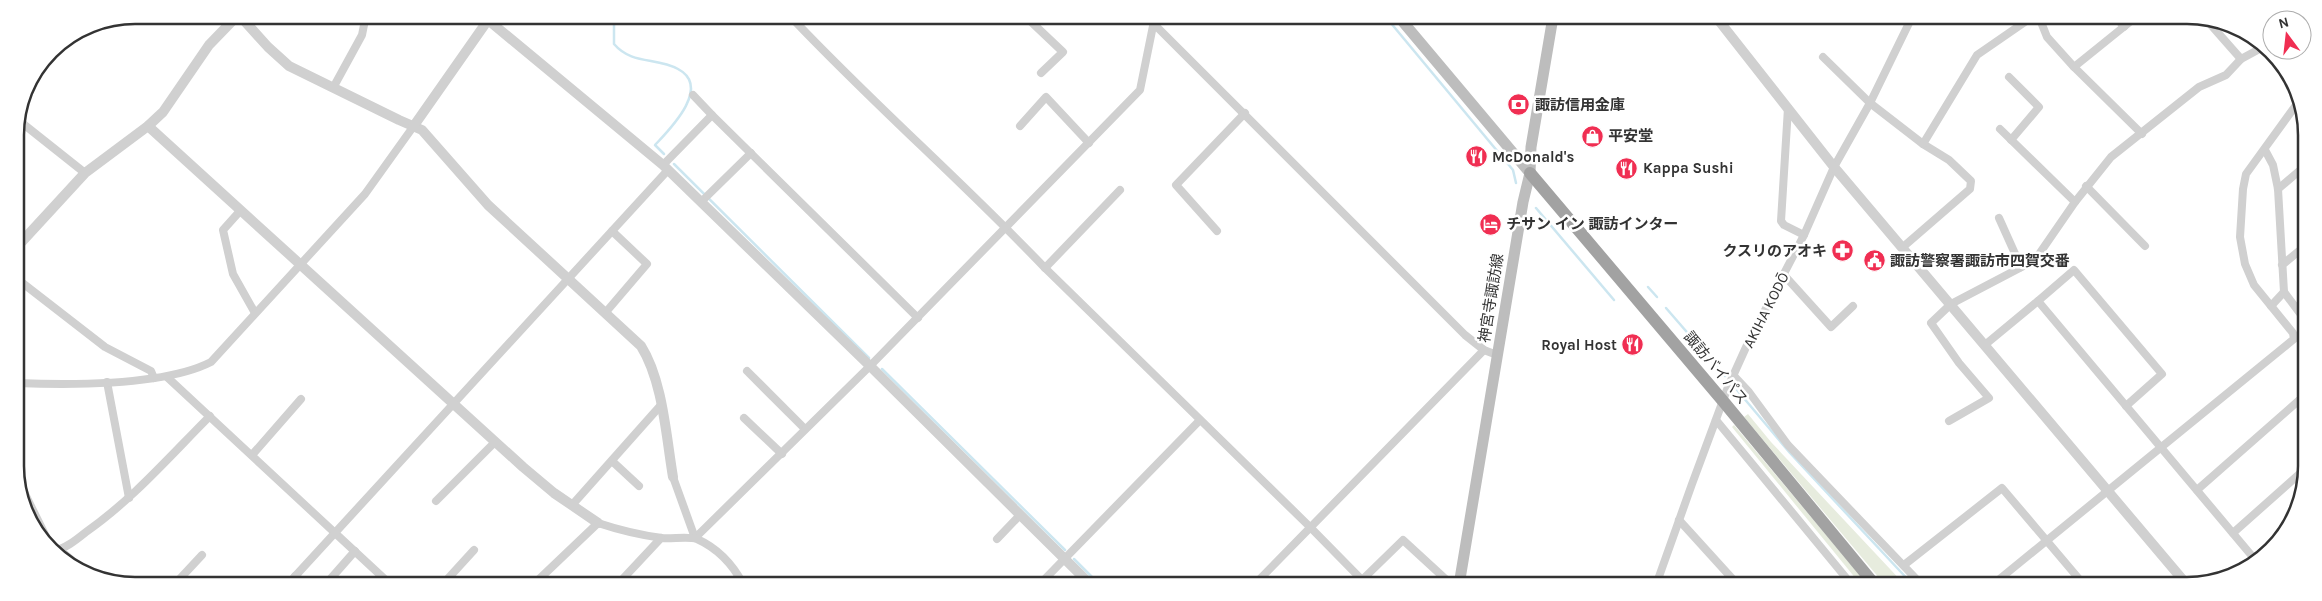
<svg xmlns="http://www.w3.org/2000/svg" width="2322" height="601" font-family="Karla,'Noto Sans JP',sans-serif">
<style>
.green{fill:#e7ecde}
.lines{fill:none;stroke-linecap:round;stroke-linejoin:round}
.stream{stroke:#cce6f0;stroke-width:2.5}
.minor{stroke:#d0d0d0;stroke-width:8}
.tertiary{stroke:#d0d0d0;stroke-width:10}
.secondary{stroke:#bdbdbd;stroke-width:11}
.trunk{stroke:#a2a2a2;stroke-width:12}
.labels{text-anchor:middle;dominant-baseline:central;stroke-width:5;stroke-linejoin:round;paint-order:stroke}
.poi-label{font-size:15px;font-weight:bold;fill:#333;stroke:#fff;text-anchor:start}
.street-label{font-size:15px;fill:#333;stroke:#fff}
.rim{fill:none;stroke:#333;stroke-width:2.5}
</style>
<rect width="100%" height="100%" fill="#fff"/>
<g class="green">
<path d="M 1748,414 L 1771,442 L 1905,585 L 1885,585 L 1744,417 Z"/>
<path d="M 1734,425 L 1868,585 L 1861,585 L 1732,427 Z"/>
</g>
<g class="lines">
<g class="stream">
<path d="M 614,16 L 614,44 C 632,65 656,57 678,69 C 712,87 670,129 655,145 L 664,154"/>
<path d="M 1385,16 L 1513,170 L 1516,183"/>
<path d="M 674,164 L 869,358"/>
<path d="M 1536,208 L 1614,300"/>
<path d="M 1648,287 L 1657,297"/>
<path d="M 1666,308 L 1725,376"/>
<path d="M 882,369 L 1065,550"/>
<path d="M 1737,390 L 1790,453 L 1913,585"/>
<path d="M 1074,559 L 1100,585"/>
</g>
<g class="minor">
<path d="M 790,16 C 872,103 963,182 1045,268 L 1310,527 L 1367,585"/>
<path d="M 1025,16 L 1063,52 L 1041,73"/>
<path d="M 1146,16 L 1465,335 L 1484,350 L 1497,355"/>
<path d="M 2039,17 L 2047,37 L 2074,67 L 2142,134"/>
<path d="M 2116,17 L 2124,27"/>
<path d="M 2204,17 L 2241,59"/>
<path d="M 1823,57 L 1870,103 L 1923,144 L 1949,160 L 1971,181 L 1970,189 L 1903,247"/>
<path d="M 2074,67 L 2136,17"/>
<path d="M 2009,77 L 2039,107 L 2011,140"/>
<path d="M 333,88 L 362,35 L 366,15"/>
<path d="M 693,95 L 712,115"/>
<path d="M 1788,108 L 1781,221 L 1784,225 L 1804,235"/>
<path d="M 17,119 L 85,173"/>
<path d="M 1020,126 L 1046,97 L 1089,143"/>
<path d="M 2000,129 L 2075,202"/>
<path d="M 1923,144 L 1977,55 L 2032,17"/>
<path d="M 2265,150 L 2273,165 L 2278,189 L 2284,292 L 2305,320"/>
<path d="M 663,165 L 712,115 L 918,318"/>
<path d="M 2086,186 L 2145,246"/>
<path d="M 2278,189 L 2305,166"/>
<path d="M 701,202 L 751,153"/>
<path d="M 240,211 L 223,230 L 233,274 L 255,313"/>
<path d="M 1999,218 L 2021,267"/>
<path d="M 1217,231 L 1176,185 L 1245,113"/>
<path d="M 2282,265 L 2305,246"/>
<path d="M 1045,268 L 1120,190"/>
<path d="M 1784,275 L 1831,327 L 1853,306"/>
<path d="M 16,278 L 105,347 L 151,371 L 154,378"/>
<path d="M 2038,301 L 2074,270 L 2162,374 L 2126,406"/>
<path d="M 2271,306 L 2284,292"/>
<path d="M 606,312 L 647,264 L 612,231"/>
<path d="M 1986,344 L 2038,301 L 2257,562"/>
<path d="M 747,371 L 805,429"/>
<path d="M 1734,376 L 1749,392 L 1788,445 L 1922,585"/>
<path d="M 167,377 L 390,584"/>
<path d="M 107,382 L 129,498"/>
<path d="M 17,383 C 70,385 164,386 211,362 L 365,194 L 413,127"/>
<path d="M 744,418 L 782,454"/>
<path d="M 1716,420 L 1852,585"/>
<path d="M 1949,421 L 1989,398 L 1959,363 L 1931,323 L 1951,304 L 2035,260 L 2075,202 L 2111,157 L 2199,87 L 2226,75 L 2241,59 L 2265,46"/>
<path d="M 252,455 L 301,399"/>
<path d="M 612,461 L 639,486"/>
<path d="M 673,477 L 695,538"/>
<path d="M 2197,490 L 2305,395"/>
<path d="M 436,501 L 495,442"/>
<path d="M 573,504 L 661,405"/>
<path d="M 1679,520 L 1738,585"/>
<path d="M 2233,533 L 2305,469"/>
<path d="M 695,538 L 870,366 L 1140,90 L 1155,16"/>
<path d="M 997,539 L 1020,515"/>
<path d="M 60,550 L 81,568"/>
<path d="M 53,551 C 65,549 76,540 86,532 C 133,499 169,457 210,416"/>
<path d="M 1904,565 L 2002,488 L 2085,586"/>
<path d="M 295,576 L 306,584"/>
<path d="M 1362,580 L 1403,540 L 1452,585"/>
<path d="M 175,584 L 202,555"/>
<path d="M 288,584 L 668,170"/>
<path d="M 326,584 L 355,551"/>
<path d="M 443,584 L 474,550"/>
<path d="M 534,584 L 598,523 C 619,530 640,535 662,538 C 671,539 690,536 697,539 C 717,548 733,565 743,584"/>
<path d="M 618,584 L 661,538"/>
<path d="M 1039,585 L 1200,420"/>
<path d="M 1254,585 L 1484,350"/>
<path d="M 1656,585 L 1692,484 L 1728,387 L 1747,345 L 1804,235 L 1834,167 L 1870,103 L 1912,17"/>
<path d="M 1991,586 L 2294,339 L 2293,333 L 2254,285 L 2245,264 L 2240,237 L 2243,189 L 2246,174 L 2299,101"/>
</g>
<g class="tertiary">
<path d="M 239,15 L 268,47 L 289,66 L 399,120 L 422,130 L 488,205 L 641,346 C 663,381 666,436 673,477"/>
<path d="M 1716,17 L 1834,167 L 2188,586"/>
<path d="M 148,126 L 523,467 L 554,493 L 598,523"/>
<path d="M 413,127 L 488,20 L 663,165 L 870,366 L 1091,585"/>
<path d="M 16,248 L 85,173 L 148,126 L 163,112 L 209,45 L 238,15"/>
<path d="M 17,480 L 53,553"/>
</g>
<g class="secondary">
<path d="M 1398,16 L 1530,173"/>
<path d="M 1459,585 L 1523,202 L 1530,173 L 1531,147 L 1553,17"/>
</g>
<path class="trunk" d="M 1530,173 L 1723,401 L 1875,585"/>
</g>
<defs>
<symbol id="bank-disc" viewBox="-11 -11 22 22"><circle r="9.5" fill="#f02e52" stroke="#fff"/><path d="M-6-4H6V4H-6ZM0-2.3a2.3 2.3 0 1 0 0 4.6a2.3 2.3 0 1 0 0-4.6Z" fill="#fff"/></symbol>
<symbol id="shop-disc" viewBox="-11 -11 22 22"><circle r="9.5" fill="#f02e52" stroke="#fff"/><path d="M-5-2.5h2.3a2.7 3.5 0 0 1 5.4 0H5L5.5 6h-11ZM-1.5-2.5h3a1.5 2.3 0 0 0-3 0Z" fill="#fff"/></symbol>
<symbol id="restaurant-disc" viewBox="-11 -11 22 22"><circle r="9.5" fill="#f02e52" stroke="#fff"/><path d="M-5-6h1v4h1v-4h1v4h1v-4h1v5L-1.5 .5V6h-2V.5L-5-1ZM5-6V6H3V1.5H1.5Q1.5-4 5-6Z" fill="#fff"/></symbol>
<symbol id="hotel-disc" viewBox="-11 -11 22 22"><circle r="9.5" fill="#f02e52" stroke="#fff"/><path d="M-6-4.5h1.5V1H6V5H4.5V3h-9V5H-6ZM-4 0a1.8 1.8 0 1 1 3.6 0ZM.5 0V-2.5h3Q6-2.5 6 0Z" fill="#fff"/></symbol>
<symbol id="pharmacy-disc" viewBox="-11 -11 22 22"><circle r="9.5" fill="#f02e52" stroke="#fff"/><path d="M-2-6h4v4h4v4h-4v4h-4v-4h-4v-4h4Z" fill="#fff"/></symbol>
<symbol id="civic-disc" viewBox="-11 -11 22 22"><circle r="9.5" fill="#f02e52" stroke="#fff"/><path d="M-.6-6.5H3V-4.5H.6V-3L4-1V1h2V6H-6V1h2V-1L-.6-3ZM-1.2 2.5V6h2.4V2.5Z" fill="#fff"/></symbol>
</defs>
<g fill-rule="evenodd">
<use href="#bank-disc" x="1506" y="92" width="25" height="25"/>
<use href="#shop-disc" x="1580" y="124" width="25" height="25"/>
<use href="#restaurant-disc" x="1464" y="144" width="25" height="25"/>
<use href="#restaurant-disc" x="1614" y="156" width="25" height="25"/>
<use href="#hotel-disc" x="1478" y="212" width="25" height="25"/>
<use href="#pharmacy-disc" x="1830" y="238" width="25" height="25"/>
<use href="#civic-disc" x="1862" y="248" width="25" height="25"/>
<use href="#restaurant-disc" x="1620" y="332" width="25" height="25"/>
</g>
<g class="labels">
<g class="poi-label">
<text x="1535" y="105">諏訪信用金庫</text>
<text x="1608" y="136">平安堂</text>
<text x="1492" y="157">McDonald's</text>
<text x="1643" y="168">Kappa Sushi</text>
<text x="1506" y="224">チサン イン 諏訪インター</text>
<text x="1827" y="251" text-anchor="end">クスリのアオキ</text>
<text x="1890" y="261">諏訪警察署諏訪市四賀交番</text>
<text x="1617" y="345" text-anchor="end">Royal Host</text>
</g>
<g class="street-label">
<text transform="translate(1491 298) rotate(-81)">神宮寺諏訪線</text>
<text transform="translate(1766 310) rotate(-63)">AKIHA KODŌ</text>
<text transform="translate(1716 368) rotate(50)">諏訪バイパス</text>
</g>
</g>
<path d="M0 0H2322V601H0ZM135 24H2187A111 111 0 0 1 2298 135V466A111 111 0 0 1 2187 577H135A111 111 0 0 1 24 466V135A111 111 0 0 1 135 24Z" fill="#fff" fill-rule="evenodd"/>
<path class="rim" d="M135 24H2187A111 111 0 0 1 2298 135V466A111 111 0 0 1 2187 577H135A111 111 0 0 1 24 466V135A111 111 0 0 1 135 24Z"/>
<g transform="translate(2287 35) rotate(345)"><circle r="24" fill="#ffffff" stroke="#adadad"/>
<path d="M0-4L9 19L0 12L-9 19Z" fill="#f02e52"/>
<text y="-8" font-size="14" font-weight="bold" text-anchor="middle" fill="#333333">N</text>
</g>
</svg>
